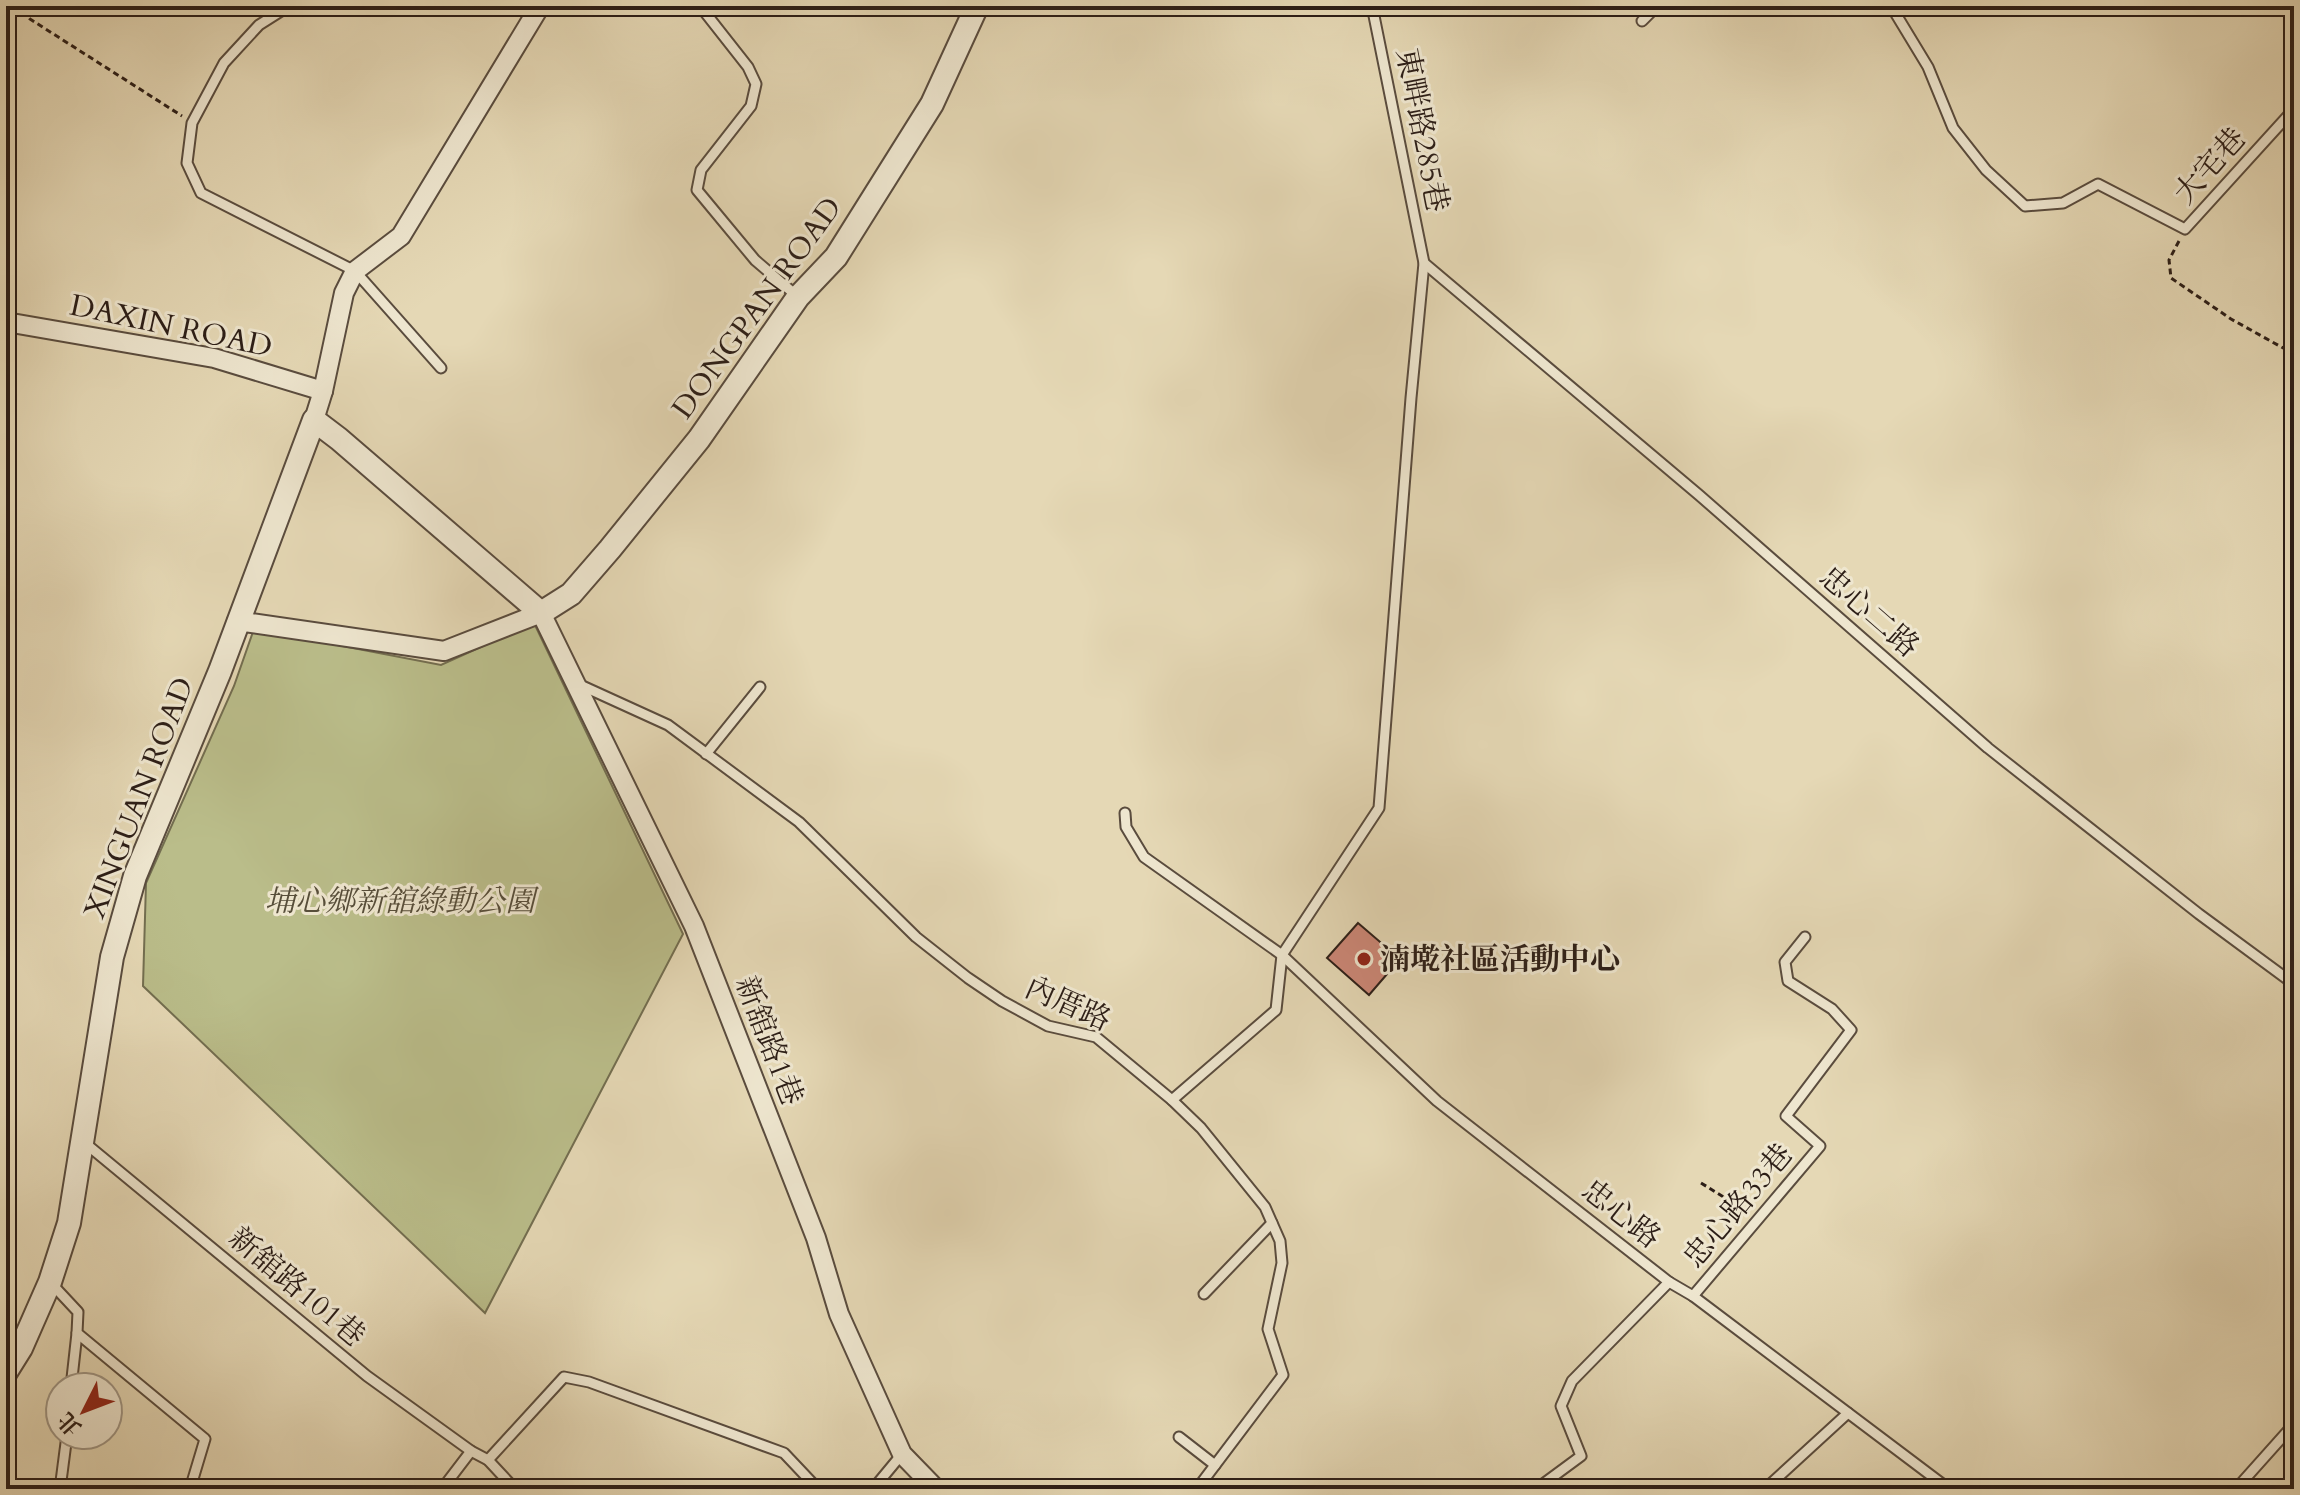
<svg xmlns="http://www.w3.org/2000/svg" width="2300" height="1495" font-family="Cardo,'Noto Serif TC',serif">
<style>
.green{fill:#babd8a;stroke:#736e50;stroke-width:2}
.building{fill:#cc8777;stroke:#2c1e17;stroke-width:2}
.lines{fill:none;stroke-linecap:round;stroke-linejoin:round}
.service-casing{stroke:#5a4c3e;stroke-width:13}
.minor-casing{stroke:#5a4c3e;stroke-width:22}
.tertiary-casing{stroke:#5a4c3e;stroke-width:26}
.path{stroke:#2c1e17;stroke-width:3;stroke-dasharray:6 4;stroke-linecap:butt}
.service{stroke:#eee6cf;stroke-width:9}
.minor{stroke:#eee6cf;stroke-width:18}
.tertiary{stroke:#eee6cf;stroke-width:22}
.poi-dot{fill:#8f2418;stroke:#eee6cf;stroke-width:3}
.labels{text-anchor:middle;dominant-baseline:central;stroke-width:6;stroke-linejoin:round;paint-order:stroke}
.street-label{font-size:30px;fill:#2c1e17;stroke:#eee6cf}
.park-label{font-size:30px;font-style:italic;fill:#574e3a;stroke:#eee6cf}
.poi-label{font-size:30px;font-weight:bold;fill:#2c1e17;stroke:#eee6cf;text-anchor:start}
</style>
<rect width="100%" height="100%" fill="#e5d8b5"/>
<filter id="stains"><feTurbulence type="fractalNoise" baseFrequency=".0025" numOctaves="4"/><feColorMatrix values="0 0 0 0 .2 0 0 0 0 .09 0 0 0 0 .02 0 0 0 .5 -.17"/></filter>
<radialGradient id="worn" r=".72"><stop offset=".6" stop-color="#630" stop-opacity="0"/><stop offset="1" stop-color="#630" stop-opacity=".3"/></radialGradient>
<path class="green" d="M 534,623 L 683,934 L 485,1313 L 143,986 L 146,883 L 234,686 L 254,629 L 441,665 Z"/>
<path class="building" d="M 1358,923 L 1400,959 L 1369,995 L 1327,958 Z"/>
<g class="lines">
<defs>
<g id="service">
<path d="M 289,6 L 259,25 L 224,63 L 192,123 L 187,163 L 201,193 L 355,271 L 441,368"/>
<path d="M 700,6 L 748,67 L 756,84 L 751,106 L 701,170 L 697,190 L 755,260 L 798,297"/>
<path d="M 1891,6 L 1928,67 L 1953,128 L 1986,170 L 2025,206 L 2063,203 L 2098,184 L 2185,229 L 2294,109"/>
<path d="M 1642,21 L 1657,6"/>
<path d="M 1424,263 L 1699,495 L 1988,748 L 2199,914 L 2294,984"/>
<path d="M 578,684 L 668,725 L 799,822 L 916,937 L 968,978 L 1002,1001 L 1048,1026 L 1096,1037 L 1172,1100 L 1201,1128 L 1265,1207 L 1280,1241 L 1282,1263 L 1268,1329 L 1283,1375 L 1197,1489"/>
<path d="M 706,754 L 760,687"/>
<path d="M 1125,813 L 1126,827 L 1144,857 L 1282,955 L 1437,1101 L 1669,1282 L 1693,1296 L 1949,1489"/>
<path d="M 1172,1100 L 1276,1010 L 1282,955 L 1379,808 L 1411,398 L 1424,263 L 1372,6"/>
<path d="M 85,1143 L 367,1376 L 471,1451 L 488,1460 L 515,1489"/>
<path d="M 50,1282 L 78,1312 L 77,1333 L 205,1439 L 190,1489"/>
<path d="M 1204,1294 L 1272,1223"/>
<path d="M 1693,1296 L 1820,1146 L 1786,1116 L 1851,1030 L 1832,1009 L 1788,981 L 1785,962 L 1805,937"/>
<path d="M 71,1387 L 77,1333"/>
<path d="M 1179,1437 L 1215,1465"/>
<path d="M 488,1460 L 564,1377 L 589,1382 L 784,1453 L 818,1489"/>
<path d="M 1543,1484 L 1581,1456 L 1561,1406 L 1572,1381 L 1669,1282"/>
<path d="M 60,1489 L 67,1435"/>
<path d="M 442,1489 L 471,1451"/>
<path d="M 873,1489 L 902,1454"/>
<path d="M 1765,1489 L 1848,1413"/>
<path d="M 2236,1489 L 2294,1424"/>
</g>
<g id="minor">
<path d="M 6,322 L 214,358 L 323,391"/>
<path d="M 314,420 L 323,391 L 344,293 L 355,271 L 401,236 L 540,6"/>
<path d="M 237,621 L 444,651 L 541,613 L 694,926 L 816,1238 L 839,1314 L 902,1454 L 936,1489"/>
</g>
<path id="tertiary" d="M 6,1372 L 21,1348 L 50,1282 L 69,1223 L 112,957 L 135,876 L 220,671 L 314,420 L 339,439 L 541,613 L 571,594 L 610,549 L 699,439 L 798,297 L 836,257 L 932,104 L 977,6"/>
</defs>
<use href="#service" class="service-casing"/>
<use href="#minor" class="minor-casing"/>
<use href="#tertiary" class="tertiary-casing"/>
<g class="path">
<path d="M 14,6 L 21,9 L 30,19 L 182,116"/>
<path d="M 2179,241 L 2169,260 L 2171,278 L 2231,319 L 2294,354"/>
<path d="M 1701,1183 L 1748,1212"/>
</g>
<use href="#service" class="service"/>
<use href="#minor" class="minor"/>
<use href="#tertiary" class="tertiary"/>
</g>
<circle class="poi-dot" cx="1364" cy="959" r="8"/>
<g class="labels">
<g class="street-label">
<text transform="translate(1422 130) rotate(79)">東畔路285巷</text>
<text transform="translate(2210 166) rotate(-48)">大宅巷</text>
<text transform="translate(757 308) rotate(-54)">DONGPAN ROAD</text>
<text transform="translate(171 326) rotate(12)">DAXIN ROAD</text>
<text transform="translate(1869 612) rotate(41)">忠心二路</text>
<text transform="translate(139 798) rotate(-69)">XINGUAN ROAD</text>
<text transform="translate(1068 1004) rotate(24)">內厝路</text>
<text transform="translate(769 1041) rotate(69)">新舘路1巷</text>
<text transform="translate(1738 1206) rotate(-50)">忠心路33巷</text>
<text transform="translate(1621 1214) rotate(38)">忠心路</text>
<text transform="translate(297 1287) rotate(40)">新舘路101巷</text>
</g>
<g class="park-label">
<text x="400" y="901">埔心鄉新舘綠動公園</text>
</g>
<g class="poi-label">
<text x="1380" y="959">湳墘社區活動中心</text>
</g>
</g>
<rect width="2300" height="1495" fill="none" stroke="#e5d8b5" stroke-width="32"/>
<rect x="8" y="8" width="2284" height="1479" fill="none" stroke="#2c1e17" stroke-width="4"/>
<rect x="16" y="16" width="2268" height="1463" fill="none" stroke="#2c1e17" stroke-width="2"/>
<g transform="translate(84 1411) rotate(228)"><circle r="38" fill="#eee6cf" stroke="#a09685" stroke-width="2"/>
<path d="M0-6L14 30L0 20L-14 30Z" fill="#8f2418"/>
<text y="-12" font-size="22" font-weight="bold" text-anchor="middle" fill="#2c1e17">北</text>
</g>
<rect width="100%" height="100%" filter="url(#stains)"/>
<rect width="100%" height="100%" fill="url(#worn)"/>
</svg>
